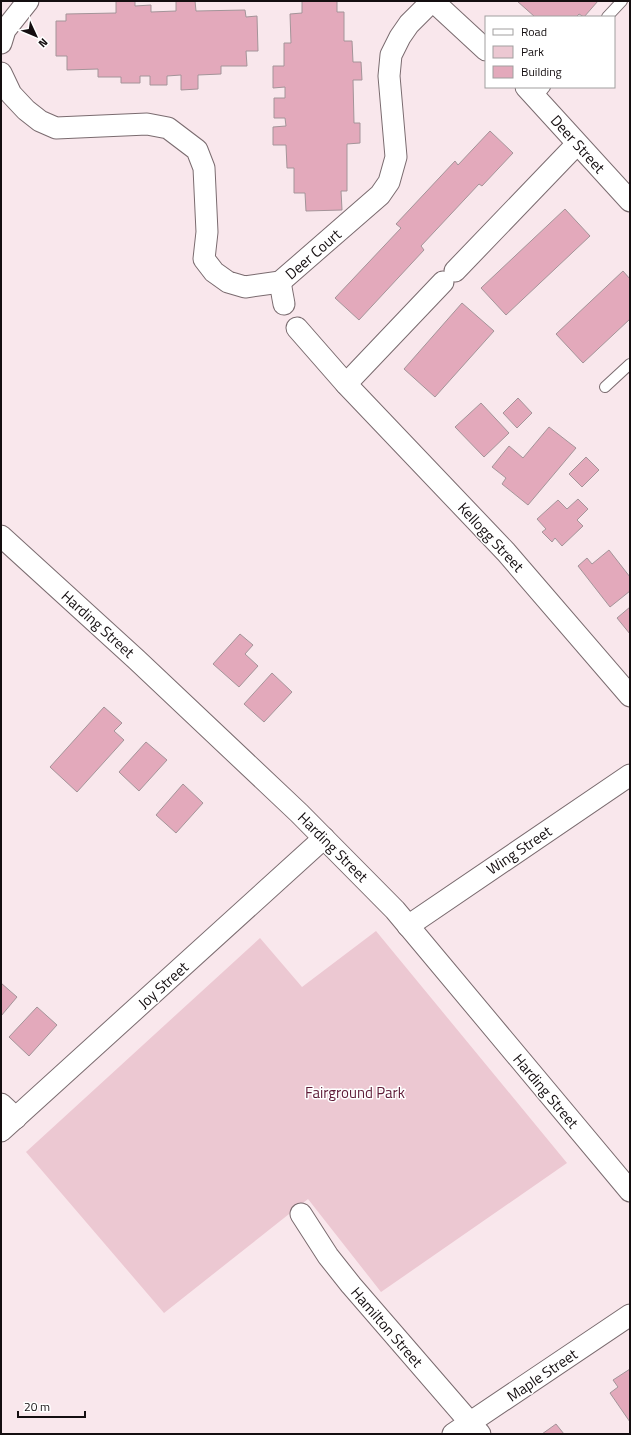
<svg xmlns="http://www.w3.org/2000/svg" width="631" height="1435" font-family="'Titillium Web',sans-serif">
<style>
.green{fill:#ecc8d2}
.building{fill:#e3a9bb;stroke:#a49499}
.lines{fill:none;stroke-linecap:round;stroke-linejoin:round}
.service-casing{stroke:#7a6b6f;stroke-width:12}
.minor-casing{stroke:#7a6b6f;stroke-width:23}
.service{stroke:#fff;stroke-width:10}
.minor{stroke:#fff;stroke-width:21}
.labels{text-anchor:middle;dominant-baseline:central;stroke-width:3;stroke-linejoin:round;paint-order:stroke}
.street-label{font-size:15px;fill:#140e10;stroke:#fff}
.park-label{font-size:15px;fill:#5e1b37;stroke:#fff}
</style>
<rect width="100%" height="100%" fill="#f9e7ec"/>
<path class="green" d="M 376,931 L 567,1163 L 381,1292 L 308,1199 L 164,1313 L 26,1152 L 260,938 L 302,987 Z"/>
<g class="building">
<path d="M 116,1 L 135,1 L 135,6 L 151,5 L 151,12 L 176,11 L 176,1 L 195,1 L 196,11 L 245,10 L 246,17 L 257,16 L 258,51 L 246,51 L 247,66 L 221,66 L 221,74 L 198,75 L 198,89 L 181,90 L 181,75 L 167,76 L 167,85 L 150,85 L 150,76 L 140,76 L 140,83 L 121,83 L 121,77 L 98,77 L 98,69 L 67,70 L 67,56 L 56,56 L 56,21 L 66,21 L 66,14 L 116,13 Z"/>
<path d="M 302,1 L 337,1 L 337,12 L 344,12 L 344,41 L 352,41 L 353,62 L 361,62 L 362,80 L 353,80 L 354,123 L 360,123 L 360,143 L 347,144 L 347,191 L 341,191 L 342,210 L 306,211 L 305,193 L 294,193 L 294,168 L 287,168 L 286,145 L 273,145 L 273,127 L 286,126 L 285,118 L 274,118 L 274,98 L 285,98 L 285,87 L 273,88 L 273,66 L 284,66 L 284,43 L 291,43 L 290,14 L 302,13 Z"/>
<path d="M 517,1 L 598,1 L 584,17 L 579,14 L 576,17 L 535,17 Z"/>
<path d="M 490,131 L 513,153 L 482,186 L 479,184 L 421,246 L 424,250 L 359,320 L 335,298 L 401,228 L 396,224 L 455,161 L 458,165 Z"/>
<path d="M 565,209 L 590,236 L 506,315 L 481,288 Z"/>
<path d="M 623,271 L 630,279 L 630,319 L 583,363 L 556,334 Z"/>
<path d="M 462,303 L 494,331 L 435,397 L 404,369 Z"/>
<path d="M 518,398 L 532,413 L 517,428 L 503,413 Z"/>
<path d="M 481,403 L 509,433 L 484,457 L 455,427 Z"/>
<path d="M 549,427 L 576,448 L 528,505 L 502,484 L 506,478 L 492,467 L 509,446 L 523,458 Z"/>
<path d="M 586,457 L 599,470 L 582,487 L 569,474 Z"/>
<path d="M 578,499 L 588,509 L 577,520 L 583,526 L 562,546 L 555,538 L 552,542 L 542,532 L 546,529 L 537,519 L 558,500 L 567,509 Z"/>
<path d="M 609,550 L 630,577 L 630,591 L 610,607 L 578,566 L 587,558 L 592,564 Z"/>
<path d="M 630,607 L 630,634 L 617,618 Z"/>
<path d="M 240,634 L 253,645 L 245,654 L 258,666 L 239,687 L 213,664 Z"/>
<path d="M 272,673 L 292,692 L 264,722 L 244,704 Z"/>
<path d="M 104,707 L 122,723 L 114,731 L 124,740 L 77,792 L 50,767 Z"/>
<path d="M 146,742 L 167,760 L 139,791 L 119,772 Z"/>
<path d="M 183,784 L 203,803 L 176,833 L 156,815 Z"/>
<path d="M 1,983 L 17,997 L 1,1016 Z"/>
<path d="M 37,1007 L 57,1025 L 29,1056 L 9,1037 Z"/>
<path d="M 630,1369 L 630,1422 L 610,1393 L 618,1387 L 613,1380 Z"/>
<path d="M 556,1424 L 564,1434 L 542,1434 Z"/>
</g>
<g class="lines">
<defs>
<g id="service">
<path d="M 607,17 L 622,1"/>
<path d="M 536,98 L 545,87"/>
<path d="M 605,387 L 630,364"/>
</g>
<g id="minor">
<path d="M 433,1 L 486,50"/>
<path d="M 1,43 L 5,30 L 28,1"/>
<path d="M 1,73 L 11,94 L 26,110 L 40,121 L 56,128 L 147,124 L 168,128 L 197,150 L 204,168 L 207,232 L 204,259 L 214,272 L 228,282 L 245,287 L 280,282 L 380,195 L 389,182 L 396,157 L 389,76 L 391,55 L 400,37 L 409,24 L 432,1"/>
<path d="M 526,87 L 630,201"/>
<path d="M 455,271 L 577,144"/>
<path d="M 280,282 L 284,304"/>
<path d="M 297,328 L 346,384 L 506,552 L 630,696"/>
<path d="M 346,384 L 443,282"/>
<path d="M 1,536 L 137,660 L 299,813 L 395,910 L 630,1191"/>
<path d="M 408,926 L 630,775"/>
<path d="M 1,1104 L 16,1118"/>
<path d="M 1,1131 L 324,838"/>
<path d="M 301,1214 L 328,1256 L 351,1285 L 480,1434"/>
<path d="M 453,1434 L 630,1315"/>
</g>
</defs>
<use href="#service" class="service-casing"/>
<use href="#minor" class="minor-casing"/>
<use href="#service" class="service"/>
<use href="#minor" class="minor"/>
</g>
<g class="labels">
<g class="street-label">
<text transform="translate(578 144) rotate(48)">Deer Street</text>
<text transform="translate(313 254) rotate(-41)">Deer Court</text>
<text transform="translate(491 537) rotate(47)">Kellogg Street</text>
<text transform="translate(98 624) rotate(42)">Harding Street</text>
<text transform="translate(333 847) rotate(45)">Harding Street</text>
<text transform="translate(519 850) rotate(-34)">Wing Street</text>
<text transform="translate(163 985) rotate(-42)">Joy Street</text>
<text transform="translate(546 1091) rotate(50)">Harding Street</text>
<text transform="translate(387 1327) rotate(49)">Hamilton Street</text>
<text transform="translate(542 1375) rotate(-34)">Maple Street</text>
</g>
<g class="park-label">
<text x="355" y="1092">Fairground Park</text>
</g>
</g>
<rect width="631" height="1435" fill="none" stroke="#140e10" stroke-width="4"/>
<rect x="485" y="16" width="130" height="72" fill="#ffffff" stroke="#a19f9f"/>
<rect x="493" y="29" width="20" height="6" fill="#ffffff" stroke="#a19f9f"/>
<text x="521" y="36" font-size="12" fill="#140e10">Road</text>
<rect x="493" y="46" width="20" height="12" fill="#ecc8d2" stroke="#a19f9f"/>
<text x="521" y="56" font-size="12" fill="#140e10">Park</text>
<rect x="493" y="66" width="20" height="12" fill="#e3a9bb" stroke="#a19f9f"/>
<text x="521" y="76" font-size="12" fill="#140e10">Building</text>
<g transform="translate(36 36) rotate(134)" stroke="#ffffff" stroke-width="3" paint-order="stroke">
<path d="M0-3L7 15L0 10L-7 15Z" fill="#140e10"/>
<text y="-6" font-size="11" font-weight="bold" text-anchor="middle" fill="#140e10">N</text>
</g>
<path d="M18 1411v6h67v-6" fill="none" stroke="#140e10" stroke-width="2"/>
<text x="24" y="1411" font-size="12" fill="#140e10" stroke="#ffffff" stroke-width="3" paint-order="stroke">20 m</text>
</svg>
